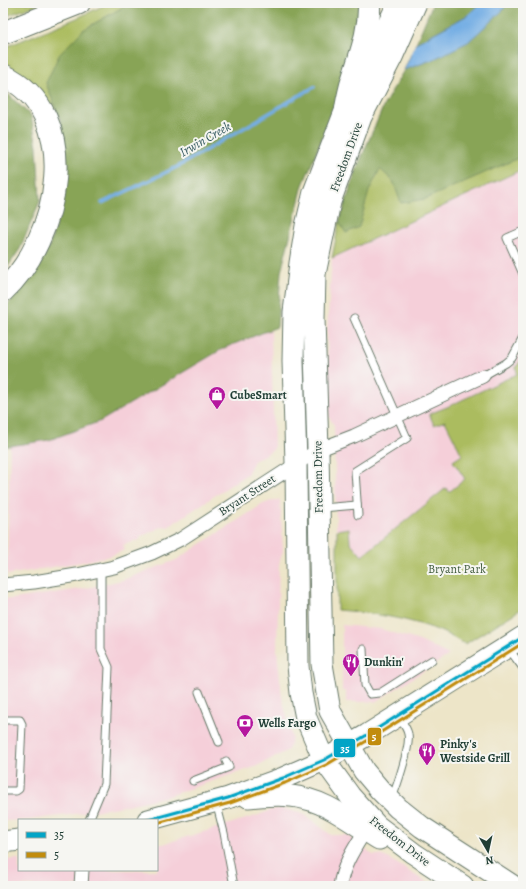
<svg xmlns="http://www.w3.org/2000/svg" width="526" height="889" font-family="Alegreya,serif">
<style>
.built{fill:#f5cfd9}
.green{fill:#abbc5f;stroke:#657c4a}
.forest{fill:#88a456;stroke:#547045}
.water{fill:#74aee4;stroke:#4a768c}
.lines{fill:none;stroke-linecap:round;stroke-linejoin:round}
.stream{stroke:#74aee4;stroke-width:3.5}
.service-casing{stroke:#677868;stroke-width:9}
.minor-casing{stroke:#677868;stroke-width:15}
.primary-casing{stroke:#677868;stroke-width:23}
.motorway-casing{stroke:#677868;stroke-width:24}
.service{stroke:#fff;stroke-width:7}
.minor{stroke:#fff;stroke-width:13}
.primary{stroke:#fff;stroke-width:21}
.motorway{stroke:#fff;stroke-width:22}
.bus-1-casing{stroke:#f6f6f2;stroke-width:6}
.bus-2-casing{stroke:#f6f6f2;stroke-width:6}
.bus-1{stroke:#02a4c6;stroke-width:3}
.bus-2{stroke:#c18c0d;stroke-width:3}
.labels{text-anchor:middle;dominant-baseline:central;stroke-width:4;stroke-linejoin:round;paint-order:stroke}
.street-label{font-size:12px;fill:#1f3d34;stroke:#f6f6f2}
.poi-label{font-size:12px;font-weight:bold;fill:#1f3d34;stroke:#f6f6f2;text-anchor:start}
.park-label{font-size:12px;fill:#425d3f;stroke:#f6f6f2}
.water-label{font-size:13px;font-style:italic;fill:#345960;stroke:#f6f6f2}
.line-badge{stroke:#f6f6f2;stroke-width:1.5}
.badge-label{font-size:11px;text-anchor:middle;font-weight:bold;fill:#fff}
</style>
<rect width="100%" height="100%" fill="#f6f6f2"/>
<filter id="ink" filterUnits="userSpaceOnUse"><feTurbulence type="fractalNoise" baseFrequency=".025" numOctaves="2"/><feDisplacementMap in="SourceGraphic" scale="8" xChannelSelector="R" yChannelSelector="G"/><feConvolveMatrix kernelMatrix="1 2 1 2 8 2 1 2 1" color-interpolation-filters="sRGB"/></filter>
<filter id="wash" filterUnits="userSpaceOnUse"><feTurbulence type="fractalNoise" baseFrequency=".012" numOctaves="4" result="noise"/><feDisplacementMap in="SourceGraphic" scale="16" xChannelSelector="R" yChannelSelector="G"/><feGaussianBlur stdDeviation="0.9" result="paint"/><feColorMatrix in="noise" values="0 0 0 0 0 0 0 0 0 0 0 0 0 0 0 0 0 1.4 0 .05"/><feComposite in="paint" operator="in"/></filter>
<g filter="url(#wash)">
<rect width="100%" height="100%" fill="#ede5c8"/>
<g class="built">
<path d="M 523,169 L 523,357 L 516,367 L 517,374 L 443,409 L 462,455 L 453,462 L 465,479 L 363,561 L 337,572 L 334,425 L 329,417 L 327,332 L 332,258 Z"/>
<path d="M 271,330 L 274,449 L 254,461 L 247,474 L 168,527 L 164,526 L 142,536 L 139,540 L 123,545 L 125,550 L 110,556 L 82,562 L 7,575 L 10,446 L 49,440 L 101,421 L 224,348 Z"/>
<path d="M 274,500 L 280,500 L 283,551 L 279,564 L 277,650 L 282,697 L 292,738 L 290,746 L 287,751 L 255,767 L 168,796 L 118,807 L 68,815 L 27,820 L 3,821 L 3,599 L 14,599 L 87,588 L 123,580 L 176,560 L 263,504 Z"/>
<path d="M 342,625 L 381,629 L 420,641 L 449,655 L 375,702 L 346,702 L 346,691 L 342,691 Z"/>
<path d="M 280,808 L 297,812 L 305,815 L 331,835 L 347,835 L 373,855 L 380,855 L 390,859 L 432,886 L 3,886 L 3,860 L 19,859 L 19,870 L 157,870 L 157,844 L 163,844 L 259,815 L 271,810 Z"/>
</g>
<g class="green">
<path d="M 3,3 L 43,3 L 3,17 Z"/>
<path d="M 109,3 L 130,3 L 83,30 L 46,83 L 60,119 L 37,89 L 3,67 L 3,48 L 77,18 Z"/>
<path d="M 523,19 L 523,169 L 332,258 L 339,222 L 359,163 L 385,103 L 487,47 Z"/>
<path d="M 523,357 L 523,608 L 465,644 C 457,640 449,635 440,631 C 408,618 371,613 337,610 L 337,530 L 349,528 L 350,542 L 362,556 L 446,488 L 449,492 L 465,479 L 453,461 L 462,455 L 445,421 L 434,425 L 429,414 L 447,407 L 517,374 L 516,367 Z"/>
</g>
<g class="forest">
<path d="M 130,3 L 360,3 L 360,32 L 345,83 L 303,185 L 281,272 L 277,327 L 224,348 L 101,421 L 49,440 L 3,447 L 3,307 L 10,302 L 49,247 L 63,201 L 67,160 L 60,119 L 46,83 L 59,55 L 83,30 Z"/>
<path d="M 433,3 L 481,3 L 468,15 L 416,43 Z"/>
<path d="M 508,3 L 523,3 L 523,156 L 425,199 L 401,203 L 393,181 L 380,169 L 369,191 L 359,227 L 346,233 L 339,222 L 359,163 L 385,103 L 404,70 L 434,59 L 502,11 Z"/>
<path d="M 3,92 L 7,93 L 31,116 L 37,146 L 40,201 L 20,249 L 3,274 Z"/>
</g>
<path class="water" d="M 481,3 L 508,3 L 502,11 L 468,42 L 434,59 L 404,70 L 416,43 L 468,15 Z"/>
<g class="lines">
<path class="stream" d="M 102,203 L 177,167 L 314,87"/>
</g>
</g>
<g filter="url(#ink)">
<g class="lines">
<defs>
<g id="service">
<path d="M 523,231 L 507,238 L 523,274"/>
<path d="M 354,318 L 407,438 L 355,471 L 358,515"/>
<path d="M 483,376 L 506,363 L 512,358 L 523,338"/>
<path d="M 322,508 L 357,505"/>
<path d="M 508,648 L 523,668"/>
<path d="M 363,649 L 365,685 L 370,694 L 380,693 L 432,660"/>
<path d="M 199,692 L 219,742"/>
<path d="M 3,720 L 20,720 L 22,724 L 19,789 L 16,791 L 3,791"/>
<path d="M 193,781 L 229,767 L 226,761"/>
<path d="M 392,798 C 397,786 411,745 408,734 C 407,728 402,722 399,717"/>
<path d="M 216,802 L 224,833 L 234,886"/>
<path d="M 89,820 L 104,784 L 109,667 L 101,649 L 101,570"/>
</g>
<g id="minor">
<path d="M 3,585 L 34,582 L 77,575 L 114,567 L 152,553 L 181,539 L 318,450 L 354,436 L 483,376"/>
<path d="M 81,886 L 82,870"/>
<path d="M 340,886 C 343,865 354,849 365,831"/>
</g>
<g id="primary">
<path d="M 398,3 L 377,49 L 346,109 L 314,192 L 306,226 L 300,263 L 294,312 L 293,361 L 296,463 L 298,666 L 301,693 L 306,718 L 324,760 L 350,796 L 377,826 L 413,853 L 463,886"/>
<path d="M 416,3 L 392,57 L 361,117 L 330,202 L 315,274 L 314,319 L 318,450 L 322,664 L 330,711 L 364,771 L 380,790 L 398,808 L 422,827 L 513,886"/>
<path d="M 248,797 C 262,796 277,794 291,796 C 325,799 351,822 379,839"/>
<path d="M 148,820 L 228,798 L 283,778 L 324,760 L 367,735 L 523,637"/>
<path d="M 3,842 L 19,840"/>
</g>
<g id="motorway">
<path d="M 3,33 L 79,3"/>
<path d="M 3,75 C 86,114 59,240 3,291"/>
<path d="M 346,109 C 347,101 349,93 351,85 C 359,57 370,33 369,3"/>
</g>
</defs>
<use href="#service" class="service-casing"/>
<use href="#minor" class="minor-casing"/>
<use href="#primary" class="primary-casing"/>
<use href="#motorway" class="motorway-casing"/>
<use href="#service" class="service"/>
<use href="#minor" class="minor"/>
<use href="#primary" class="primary"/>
<use href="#motorway" class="motorway"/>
<defs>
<path id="bus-1" d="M 148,820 L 228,798 L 283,778 L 324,760 L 367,735 L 523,637"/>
<path id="bus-2" d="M 157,823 L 230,803 L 285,783 L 326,765 L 370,739 L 523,643"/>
</defs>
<use href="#bus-1" class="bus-1-casing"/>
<use href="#bus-2" class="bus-2-casing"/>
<use href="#bus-1" class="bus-1"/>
<use href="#bus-2" class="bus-2"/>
</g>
</g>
<defs>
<symbol id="shop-pin" viewBox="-11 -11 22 30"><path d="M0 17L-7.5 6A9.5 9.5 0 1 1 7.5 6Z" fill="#b5179e" stroke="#f6f6f2"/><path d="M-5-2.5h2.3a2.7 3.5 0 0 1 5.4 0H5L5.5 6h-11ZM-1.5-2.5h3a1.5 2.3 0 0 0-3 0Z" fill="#fff"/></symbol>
<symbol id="restaurant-pin" viewBox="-11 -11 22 30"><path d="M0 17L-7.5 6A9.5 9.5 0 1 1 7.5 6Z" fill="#b5179e" stroke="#f6f6f2"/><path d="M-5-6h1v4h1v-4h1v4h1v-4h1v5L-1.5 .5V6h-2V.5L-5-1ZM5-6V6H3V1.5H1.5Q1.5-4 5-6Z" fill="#fff"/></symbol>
<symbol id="bank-pin" viewBox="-11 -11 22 30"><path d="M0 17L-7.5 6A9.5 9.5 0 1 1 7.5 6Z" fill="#b5179e" stroke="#f6f6f2"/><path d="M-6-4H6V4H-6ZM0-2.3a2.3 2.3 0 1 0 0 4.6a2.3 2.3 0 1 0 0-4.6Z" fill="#fff"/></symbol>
</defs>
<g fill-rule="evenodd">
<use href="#shop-pin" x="207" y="385" width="20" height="27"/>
<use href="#restaurant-pin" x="341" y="652" width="20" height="27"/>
<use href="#bank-pin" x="235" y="713" width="20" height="27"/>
<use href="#restaurant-pin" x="417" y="741" width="20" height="27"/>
</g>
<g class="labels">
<g class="street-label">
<text transform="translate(346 157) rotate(-70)">Freedom Drive</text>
<text transform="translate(318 477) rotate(-91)">Freedom Drive</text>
<text transform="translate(247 495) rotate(-33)">Bryant Street</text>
<text transform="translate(400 841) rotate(38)">Freedom Drive</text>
</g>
<g class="poi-label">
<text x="230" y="395">CubeSmart</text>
<text x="364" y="662">Dunkin'</text>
<text x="258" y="723">Wells Fargo</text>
<text x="440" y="744">Pinky's<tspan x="440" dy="14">Westside Grill</tspan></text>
</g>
<g class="park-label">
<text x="457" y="569">Bryant Park</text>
</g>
<g class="water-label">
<text transform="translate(205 139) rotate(-30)">Irwin Creek</text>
</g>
</g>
<g class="line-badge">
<rect x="367" y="727" width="15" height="19" rx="4" fill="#c18c0d"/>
<rect x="333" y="738" width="23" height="20" rx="4" fill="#02a4c6"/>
</g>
<g class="badge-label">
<text x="374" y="740">5</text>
<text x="345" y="752">35</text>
</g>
<rect width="526" height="889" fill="none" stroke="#f6f6f2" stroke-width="16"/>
<rect x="18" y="819" width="140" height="52" fill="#f6f6f2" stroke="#a0aca6"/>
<rect x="26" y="832" width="20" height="6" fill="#02a4c6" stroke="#a0aca6"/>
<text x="54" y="839" font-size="12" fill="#1f3d34">35</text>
<rect x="26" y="852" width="20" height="6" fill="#c18c0d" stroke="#a0aca6"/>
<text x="54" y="859" font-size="12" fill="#1f3d34">5</text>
<g transform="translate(488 851) rotate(171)" stroke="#f6f6f2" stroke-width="3" paint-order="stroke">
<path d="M0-3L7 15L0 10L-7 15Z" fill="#1f3d34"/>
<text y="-6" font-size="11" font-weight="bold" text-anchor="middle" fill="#1f3d34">N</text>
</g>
</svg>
